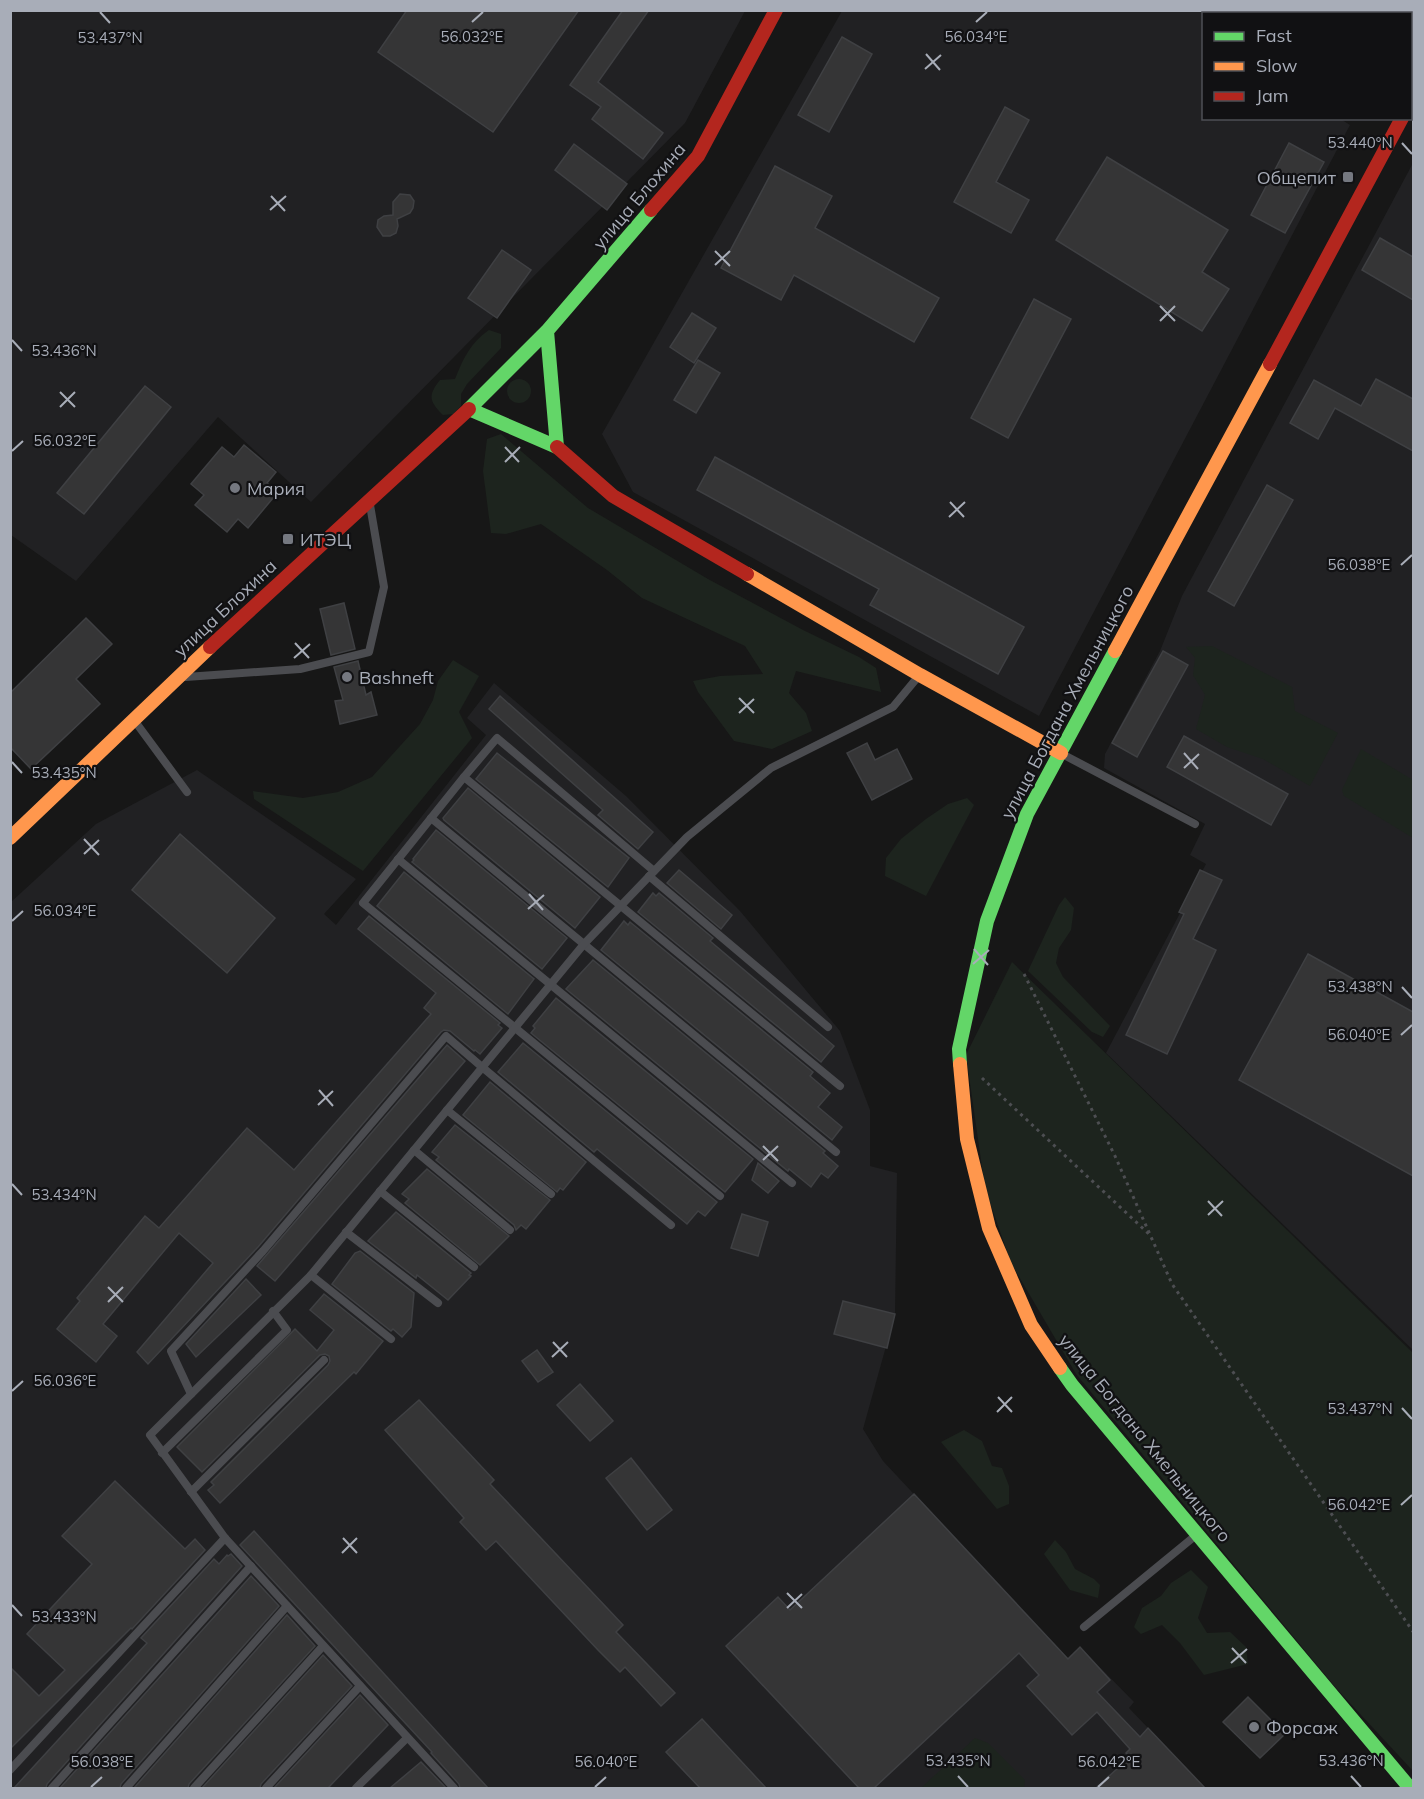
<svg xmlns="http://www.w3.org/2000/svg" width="1424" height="1799" font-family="Mulish,sans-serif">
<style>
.built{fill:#212123}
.green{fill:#1d241e}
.building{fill:#353536;stroke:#3f4043;stroke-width:1.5}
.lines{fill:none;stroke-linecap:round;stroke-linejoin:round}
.path{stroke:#4d4e52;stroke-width:3;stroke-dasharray:3 4.5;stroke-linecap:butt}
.lane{stroke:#4b4c50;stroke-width:8}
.street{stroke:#4b4c50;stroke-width:16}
.fast{stroke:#63d668;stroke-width:14}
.slow{stroke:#ff974d;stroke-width:14}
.jam{stroke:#b3261e;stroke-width:14}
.ticks{fill:none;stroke:#a8adb8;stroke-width:2}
.poi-dot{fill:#757880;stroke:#111113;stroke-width:2}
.labels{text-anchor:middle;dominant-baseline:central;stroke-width:4.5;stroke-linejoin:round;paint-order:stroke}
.poi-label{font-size:18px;fill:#a8adb8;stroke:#111113;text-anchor:start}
.street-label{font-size:18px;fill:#a8adb8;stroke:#111113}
.ticks-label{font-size:15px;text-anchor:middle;fill:#a8adb8;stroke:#111113;stroke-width:4.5;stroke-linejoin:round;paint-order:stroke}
</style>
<rect width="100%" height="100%" fill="#171717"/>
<g class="built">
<path d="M 11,11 L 745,11 L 685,123 L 311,502 L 218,417 L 76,581 L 11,535 Z"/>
<path d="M 842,11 L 1342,11 L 1340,14 L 1204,14 L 1204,118 L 1339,118 L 1350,125 L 1039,716 L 633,492 L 602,434 Z"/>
<path d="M 1413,163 L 1413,1350 L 1106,1053 L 1206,864 L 1190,855 L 1205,824 L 1104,768 L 1105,754 L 1160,651 L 1182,596 Z"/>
<path d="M 494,683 L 626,796 L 740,911 L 840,1031 L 870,1110 L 870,1166 L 897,1173 L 895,1314 L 863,1429 L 883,1461 L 1067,1658 L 1080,1647 L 1134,1702 L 1129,1708 L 1205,1788 L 11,1788 L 11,902 L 96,824 L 197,770 L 356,879 L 324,914 L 336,925 L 486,735 L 467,718 Z"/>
</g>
<g class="green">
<path d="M 489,330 L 501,334 L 501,348 L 467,384 L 461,394 L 461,406 L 453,414 L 443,415 C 430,402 427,396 440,380 L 455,379 C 463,359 471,342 489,330 Z"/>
<circle cx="519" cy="391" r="12"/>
<path d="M 501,434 L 588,508 L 708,579 L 803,630 L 859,657 L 876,668 L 881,692 L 796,671 L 789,693 L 806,713 L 812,731 L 772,749 L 734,741 L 698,692 L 693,681 L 720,676 L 763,674 L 745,646 L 642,598 L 607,570 L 541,524 L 506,534 L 491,533 L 483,471 L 487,439 Z"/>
<path d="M 1212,646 L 1292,687 L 1295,711 L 1338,733 L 1310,786 L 1263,759 L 1227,747 L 1196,729 L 1205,695 L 1193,675 L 1195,658 L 1186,647 Z"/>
<path d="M 453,660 L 479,676 L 459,712 L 472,738 L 363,871 L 254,799 L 253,791 L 303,798 L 338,792 L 372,777 L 420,724 L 433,700 L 438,681 Z"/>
<path d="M 1361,749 L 1413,780 L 1413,838 L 1344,796 L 1342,790 Z"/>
<path d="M 967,798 L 974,805 L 926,896 L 885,876 L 886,858 L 901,839 L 926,819 L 948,804 Z"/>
<path d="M 1065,897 L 1074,908 L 1071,930 L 1059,948 L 1056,963 L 1063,977 L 1110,1026 L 1103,1037 L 1092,1032 L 1028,971 L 1059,905 Z"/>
<path d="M 1012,962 L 1413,1353 L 1413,1771 L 1336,1688 L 1076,1374 L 1011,1263 L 985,1188 L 966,1055 Z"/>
<path d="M 964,1430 L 982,1441 L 992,1466 L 1002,1468 L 1009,1486 L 1009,1504 L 997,1509 L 941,1442 Z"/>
<path d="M 1055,1540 L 1066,1552 L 1075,1569 L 1094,1579 L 1100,1585 L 1098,1598 L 1070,1590 L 1044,1554 Z"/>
<path d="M 1191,1570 L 1208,1587 L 1198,1618 L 1207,1633 L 1230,1632 L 1246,1647 L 1248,1664 L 1204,1675 L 1180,1643 L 1162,1625 L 1141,1634 L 1134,1627 L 1142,1608 L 1161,1596 L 1171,1583 Z"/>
<path d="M 975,1738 L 988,1743 L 1025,1780 L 1024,1788 L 921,1788 Z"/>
</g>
<g class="building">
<path d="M 407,10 L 579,10 L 493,132 L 378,52 Z"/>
<path d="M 623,10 L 649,10 L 598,82 L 663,133 L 643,159 L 592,119 L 601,107 L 570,85 Z"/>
<path d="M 842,37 L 872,54 L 829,132 L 798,115 Z"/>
<path d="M 1005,107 L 1029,120 L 996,182 L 1029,200 L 1011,233 L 954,202 Z"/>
<path d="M 1289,143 L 1324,162 L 1285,233 L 1251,215 Z"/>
<path d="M 574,144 L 627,184 L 607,210 L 555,170 Z"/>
<path d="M 1107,157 L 1228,230 L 1202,272 L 1229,289 L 1202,331 L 1056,240 Z"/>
<path d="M 775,166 L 832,196 L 815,228 L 939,298 L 914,342 L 794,275 L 781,300 L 721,268 Z"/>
<path d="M 400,194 L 410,195 L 414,201 L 413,208 L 410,213 L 397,219 L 398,226 L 396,233 L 390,236 L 383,236 L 377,227 L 378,220 L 384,216 L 393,215 L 393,202 Z"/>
<path d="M 1380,238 L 1413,257 L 1413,300 L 1362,270 Z"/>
<path d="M 502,250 L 531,270 L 497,318 L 468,298 Z"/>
<path d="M 1034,299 L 1071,319 L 1008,438 L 971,418 Z"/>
<path d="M 692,313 L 716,328 L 694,363 L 670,347 Z"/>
<path d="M 698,360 L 720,373 L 696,413 L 674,400 Z"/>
<path d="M 1376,379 L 1413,399 L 1413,451 L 1335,408 L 1318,439 L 1290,423 L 1314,380 L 1361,406 Z"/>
<path d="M 145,386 L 171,407 L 84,514 L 57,493 Z"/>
<path d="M 244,445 L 276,472 L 267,483 L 278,492 L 248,528 L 238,519 L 227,532 L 195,505 L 204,495 L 191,484 L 222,447 L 234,457 Z"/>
<path d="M 715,457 L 1024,627 L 998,674 L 870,605 L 879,589 L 697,490 Z"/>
<path d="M 1267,485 L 1293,500 L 1234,606 L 1208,591 Z"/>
<path d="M 344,603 L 355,649 L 331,655 L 320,609 Z"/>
<path d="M 86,618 L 112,644 L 76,679 L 100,704 L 31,769 L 10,747 L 10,693 Z"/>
<path d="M 1163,651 L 1188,665 L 1137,757 L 1112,743 Z"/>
<path d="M 358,661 L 366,695 L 371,692 L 377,715 L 340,724 L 335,701 L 343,700 L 334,667 Z"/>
<path d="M 500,696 L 653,832 L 638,849 L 598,815 L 603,810 L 489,709 Z"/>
<path d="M 1184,736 L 1288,794 L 1271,825 L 1167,767 Z"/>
<path d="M 867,743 L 875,760 L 897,749 L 912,779 L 872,800 L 847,753 Z"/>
<path d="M 497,753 L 629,858 L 608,887 L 476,779 Z"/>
<path d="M 468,788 L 600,897 L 575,928 L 444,820 L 443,818 Z"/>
<path d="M 436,830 L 567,938 L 542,969 L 412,862 L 414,860 L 413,859 Z"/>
<path d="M 180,834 L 275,918 L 227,973 L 132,890 Z"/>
<path d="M 679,870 L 732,915 L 721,929 L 667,883 Z"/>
<path d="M 1200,870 L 1222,880 L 1193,939 L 1216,950 L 1167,1054 L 1126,1035 L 1184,914 L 1179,912 Z"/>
<path d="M 404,872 L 534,979 L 508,1014 L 377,906 Z"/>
<path d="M 653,893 L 656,896 L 659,893 L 713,938 L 710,941 L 834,1046 L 821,1062 L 638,912 Z"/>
<path d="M 369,916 L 500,1023 L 498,1025 L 502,1028 L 480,1054 L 475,1050 L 474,1051 L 450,1031 L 444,1030 L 441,1032 L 258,1247 L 148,1364 L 137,1352 L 213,1263 L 179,1233 L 103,1324 L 117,1336 L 96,1362 L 57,1329 L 80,1301 L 77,1298 L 145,1216 L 159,1228 L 247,1128 L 294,1170 L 431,1014 L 424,1008 L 436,993 L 358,929 Z"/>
<path d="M 624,921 L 628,925 L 630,922 L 813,1072 L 810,1076 L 830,1093 L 818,1107 L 842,1127 L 832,1140 L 601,950 Z"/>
<path d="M 1308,954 L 1413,1012 L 1413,1176 L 1239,1080 Z"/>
<path d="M 593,960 L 825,1151 L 823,1153 L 838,1166 L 828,1178 L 821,1173 L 811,1187 L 789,1169 L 788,1171 L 762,1150 L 762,1148 L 761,1149 L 566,989 Z"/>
<path d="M 556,998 L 753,1159 L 725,1192 L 531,1033 L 535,1028 L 533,1026 Z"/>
<path d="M 523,1043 L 717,1202 L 705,1216 L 698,1211 L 687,1224 L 597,1149 L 594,1152 L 498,1072 Z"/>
<path d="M 447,1045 L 465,1061 L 275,1281 L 257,1266 Z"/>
<path d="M 490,1082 L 586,1162 L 563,1190 L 560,1188 L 557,1192 L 463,1115 Z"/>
<path d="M 455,1125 L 550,1200 L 526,1229 L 521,1225 L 516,1230 L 514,1225 L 436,1160 L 439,1157 L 432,1152 Z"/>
<path d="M 758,1163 L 779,1181 L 768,1193 L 752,1180 Z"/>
<path d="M 427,1169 L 509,1236 L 480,1265 L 405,1203 L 409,1199 L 402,1194 Z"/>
<path d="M 396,1212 L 471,1273 L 469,1275 L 471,1276 L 448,1300 L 417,1275 L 416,1278 L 368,1241 Z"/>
<path d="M 742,1214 L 768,1222 L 758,1256 L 731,1248 Z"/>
<path d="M 360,1251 L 414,1293 L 411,1327 L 402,1337 L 393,1329 L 391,1331 L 332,1284 L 355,1253 Z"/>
<path d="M 246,1279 L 261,1295 L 196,1357 L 186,1344 Z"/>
<path d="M 324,1294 L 383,1341 L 356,1374 L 354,1372 L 220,1503 L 208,1490 L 214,1485 L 211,1482 L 328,1365 L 330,1361 L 329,1356 L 325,1354 L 320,1355 L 202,1472 L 177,1447 L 295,1329 L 317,1351 L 334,1330 L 310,1310 Z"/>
<path d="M 843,1301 L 895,1314 L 887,1348 L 834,1334 Z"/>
<path d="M 537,1350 L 553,1372 L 538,1382 L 522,1361 Z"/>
<path d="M 580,1384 L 613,1421 L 590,1441 L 557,1405 Z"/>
<path d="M 419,1400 L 494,1480 L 490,1484 L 623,1625 L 616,1632 L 675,1693 L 661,1706 L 625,1667 L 620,1672 L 598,1650 L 496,1541 L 486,1550 L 460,1522 L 464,1518 L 385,1430 Z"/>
<path d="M 631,1458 L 672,1510 L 647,1530 L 606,1478 Z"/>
<path d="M 115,1481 L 185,1549 L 195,1539 L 205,1550 L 132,1629 L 131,1628 L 10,1749 L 10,1667 L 39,1696 L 65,1670 L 27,1634 L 92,1564 L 62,1536 Z"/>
<path d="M 914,1494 L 1068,1659 L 1080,1647 L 1110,1680 L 1097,1692 L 1140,1737 L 1148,1728 L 1205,1788 L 1096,1788 L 1130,1757 L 1126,1753 L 1130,1749 L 1097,1712 L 1072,1735 L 1027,1686 L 1039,1675 L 1019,1653 L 874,1788 L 859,1788 L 726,1646 L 778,1597 L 790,1610 Z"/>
<path d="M 254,1531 L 488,1788 L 460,1788 L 459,1784 L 431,1753 L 432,1752 L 240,1545 Z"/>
<path d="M 231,1554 L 242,1566 L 47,1784 L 46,1788 L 14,1788 L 147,1643 L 141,1638 L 214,1559 L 219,1564 L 227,1555 L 228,1556 Z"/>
<path d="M 251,1576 L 279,1606 L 121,1784 L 120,1788 L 60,1788 Z"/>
<path d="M 287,1615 L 315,1646 L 189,1784 L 188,1788 L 134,1788 Z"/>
<path d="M 323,1655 L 352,1686 L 261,1784 L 260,1788 L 202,1788 Z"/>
<path d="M 360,1695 L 388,1725 L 328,1788 L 274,1788 Z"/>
<path d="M 1248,1697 L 1285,1734 L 1260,1758 L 1223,1722 Z"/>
<path d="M 702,1719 L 766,1788 L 700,1788 L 666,1752 Z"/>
<path d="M 421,1762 L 446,1788 L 390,1788 Z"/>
</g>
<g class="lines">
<g class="path">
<path d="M 1024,974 L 1115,1156 L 1172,1284 L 1414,1633"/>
<path d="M 982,1078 L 1150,1235"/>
</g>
<g class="lane">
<path d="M 186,677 L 300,669 L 369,652 L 384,587 L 370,505"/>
<path d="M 134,720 L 187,792"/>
<path d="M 1064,755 L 1195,824"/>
<path d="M 464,777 L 363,903 L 720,1196"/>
<path d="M 431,818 L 836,1152"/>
<path d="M 398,859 L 792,1183"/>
<path d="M 654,871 L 497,738 L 464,777 L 840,1086"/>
<path d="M 649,876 L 828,1027"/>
<path d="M 447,1110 L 551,1194"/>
<path d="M 414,1150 L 510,1230"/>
<path d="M 380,1191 L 474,1267"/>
<path d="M 346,1232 L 438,1303"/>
<path d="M 311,1275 L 391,1339"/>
<path d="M 191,1394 L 171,1351 L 263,1251 L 446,1036 L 482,1067 L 671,1225"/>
<path d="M 162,1453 L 287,1330 L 273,1311"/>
<path d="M 191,1492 L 324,1360"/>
<path d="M 1084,1627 L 1195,1536"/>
<path d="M 10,1770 L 225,1538"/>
<path d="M 52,1788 L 251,1566"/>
<path d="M 126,1788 L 287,1606"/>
<path d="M 194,1788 L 323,1646"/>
<path d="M 266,1788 L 360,1686"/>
<path d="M 356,1788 L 407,1738"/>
<path d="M 454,1788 L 225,1538 L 150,1435 L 311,1275 L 584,944 L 687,837 L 771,768 L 893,707 L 917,678"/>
</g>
<path class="street" d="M 1410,103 L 1414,98"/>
<g class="fast">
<path d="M 547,331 L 557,447 L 469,409 L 547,331 L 651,210"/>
<path d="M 960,1064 L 959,1049 L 987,921 L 1027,814 L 1115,651"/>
<path d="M 1060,1368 L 1072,1385 L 1410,1788"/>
</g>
<g class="slow">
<path d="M 747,574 L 920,675 L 1061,753"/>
<path d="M 1115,651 L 1270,364"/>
<path d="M 10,838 L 210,647"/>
<path d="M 960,1064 L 967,1139 L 989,1228 L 1031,1325 L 1060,1368"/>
</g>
<g class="jam">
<path d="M 651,210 L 698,156 L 776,10"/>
<path d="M 1270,364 L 1402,118"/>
<path d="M 557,447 L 613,496 L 747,574"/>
<path d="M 210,647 L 469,409"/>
</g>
</g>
<path class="ticks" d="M 100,12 L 110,23M 472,22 L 483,12M 976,22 L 987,12M 926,54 L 940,70M 925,69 L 941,55M 1402,143 L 1412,154M 271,196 L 285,211M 270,210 L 286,196M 715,251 L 730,266M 715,265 L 730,251M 1160,306 L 1175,321M 1160,321 L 1175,306M 12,340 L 22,351M 60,392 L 75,407M 60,407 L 75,392M 505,447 L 519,462M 12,451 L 23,441M 505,462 L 520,447M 950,502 L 964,517M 949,517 L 965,502M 1401,565 L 1412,555M 295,643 L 309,658M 294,658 L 310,644M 739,698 L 754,713M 739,713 L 754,699M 1184,753 L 1198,769M 12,762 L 22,773M 1184,768 L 1199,754M 84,839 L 99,855M 84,854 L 99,840M 529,894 L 543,910M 528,909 L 544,895M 12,921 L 23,911M 974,949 L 988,965M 973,964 L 989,950M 1402,987 L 1412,998M 1401,1035 L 1412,1025M 319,1090 L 333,1106M 318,1105 L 333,1091M 763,1146 L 778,1161M 763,1160 L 778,1146M 12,1184 L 22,1195M 1208,1201 L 1222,1216M 1208,1215 L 1223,1201M 108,1287 L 123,1302M 108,1302 L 123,1287M 553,1342 L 567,1357M 552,1357 L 568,1342M 12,1391 L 23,1381M 998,1397 L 1012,1412M 1402,1408 L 1412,1419M 997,1412 L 1012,1397M 1401,1505 L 1412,1495M 343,1538 L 357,1553M 342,1553 L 357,1538M 787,1593 L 802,1608M 12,1605 L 22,1616M 787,1608 L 802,1594M 1232,1648 L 1246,1663M 1231,1663 L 1247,1649M 958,1776 L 968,1787M 1351,1776 L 1361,1787M 91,1787 L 102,1777M 595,1787 L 606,1777M 1098,1787 L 1109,1777"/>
<g class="poi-dot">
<rect x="1342" y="171" width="12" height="12" rx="3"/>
<circle cx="235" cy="488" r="6"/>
<rect x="282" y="533" width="12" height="12" rx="3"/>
<circle cx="347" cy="677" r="6"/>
<circle cx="1254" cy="1727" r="6"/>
</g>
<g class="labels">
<g class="poi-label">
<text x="1336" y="177" text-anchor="end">Общепит</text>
<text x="247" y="488">Мария</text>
<text x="300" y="539">ИТЭЦ</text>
<text x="359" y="677">Bashneft</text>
<text x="1266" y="1727">Форсаж</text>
</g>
<g class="street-label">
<text transform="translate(639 196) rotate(-50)">улица Блохина</text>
<text transform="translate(225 608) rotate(-43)">улица Блохина</text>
<text transform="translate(1067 702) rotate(-62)">улица Богдана Хмельницкого</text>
<text transform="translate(1145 1438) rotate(51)">улица Богдана Хмельницкого</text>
</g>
</g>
<g class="ticks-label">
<text x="976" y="42">56.034°E</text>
<text x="472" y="42">56.032°E</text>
<text x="110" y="43">53.437°N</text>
<text x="1360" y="148">53.440°N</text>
<text x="64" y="356">53.436°N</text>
<text x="65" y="446">56.032°E</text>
<text x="1359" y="570">56.038°E</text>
<text x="64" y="778">53.435°N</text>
<text x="65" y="916">56.034°E</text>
<text x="1360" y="992">53.438°N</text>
<text x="1359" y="1040">56.040°E</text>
<text x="64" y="1200">53.434°N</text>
<text x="65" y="1386">56.036°E</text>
<text x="1360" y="1414">53.437°N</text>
<text x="1359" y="1510">56.042°E</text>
<text x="64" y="1622">53.433°N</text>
<text x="958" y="1766">53.435°N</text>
<text x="1351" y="1766">53.436°N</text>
<text x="102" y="1767">56.038°E</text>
<text x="606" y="1767">56.040°E</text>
<text x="1109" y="1767">56.042°E</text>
</g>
<rect width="1424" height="1799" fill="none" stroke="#a8adb8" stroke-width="24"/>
<rect x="1202" y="12" width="210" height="108" fill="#111113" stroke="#4d4f55" stroke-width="1.5"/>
<rect x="1214" y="32" width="30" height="9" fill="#63d668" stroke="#4d4f55" stroke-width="1.5"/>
<text x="1256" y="42" font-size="18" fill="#a8adb8">Fast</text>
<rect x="1214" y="62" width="30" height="9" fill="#ff974d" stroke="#4d4f55" stroke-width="1.5"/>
<text x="1256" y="72" font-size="18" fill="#a8adb8">Slow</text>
<rect x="1214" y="92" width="30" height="9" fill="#b3261e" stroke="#4d4f55" stroke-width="1.5"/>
<text x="1256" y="102" font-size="18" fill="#a8adb8">Jam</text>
</svg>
